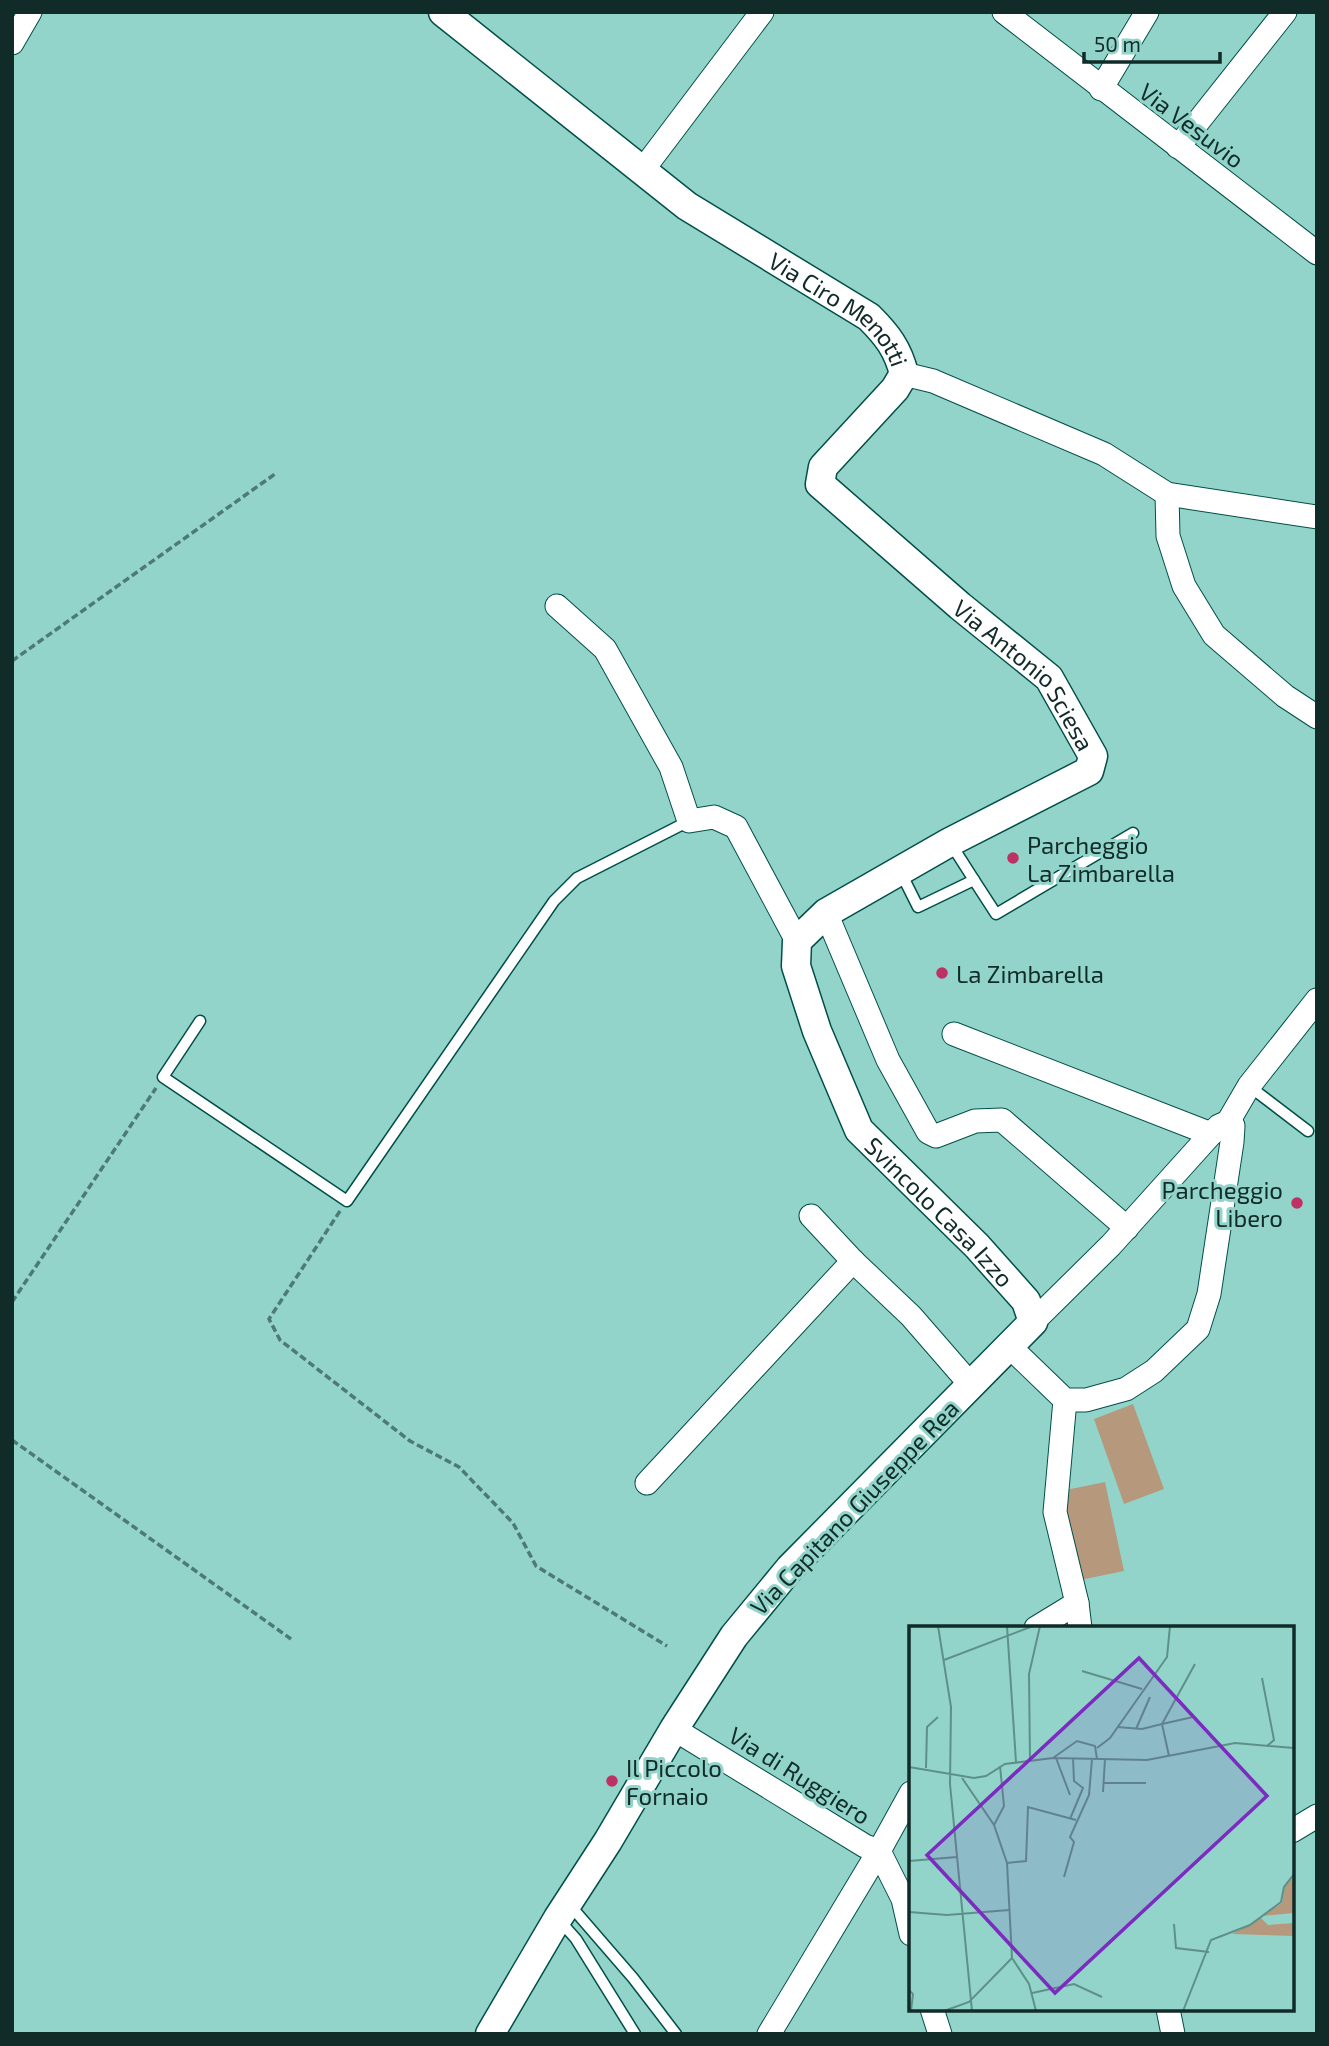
<svg xmlns="http://www.w3.org/2000/svg" width="1329" height="2046" font-family="'Exo 2',sans-serif">
<style>
.green{fill:#b6987d}
.lines{fill:none;stroke-linecap:round;stroke-linejoin:round}
.service-casing{stroke:#004f48;stroke-width:13}
.minor-casing{stroke:#004f48;stroke-width:25}
.tertiary-casing{stroke:#004f48;stroke-width:31}
.path{stroke:#4d7a74;stroke-width:3.5;stroke-dasharray:7 3.5;stroke-linecap:butt}
.service{stroke:#fff;stroke-width:10}
.minor{stroke:#fff;stroke-width:23}
.tertiary{stroke:#fff;stroke-width:28}
.poi-dot{fill:#be3164;stroke:#92d4ca;stroke-width:2.5}
.labels{text-anchor:middle;dominant-baseline:central;stroke-width:6;stroke-linejoin:round;paint-order:stroke}
.street-label{font-size:24px;fill:#102b28;stroke:#92d4ca}
.poi-label{font-size:24px;fill:#102b28;stroke:#92d4ca;text-anchor:start}
.inset-road{fill:none;stroke:#5e9089;stroke-width:2}
.view{fill:#7b2cbf;fill-opacity:0.15;stroke:#7b2cbf;stroke-width:3.5}
.inset-edge{fill:none;stroke:#102b28;stroke-width:3.5}
</style>
<rect width="100%" height="100%" fill="#92d4ca"/>
<g class="green">
<path d="M 1133,1404 L 1164,1489 L 1124,1504 L 1094,1419 Z"/>
<path d="M 1105,1482 L 1124,1571 L 1080,1580 L 1061,1491 Z"/>
</g>
<g class="lines">
<defs>
<g id="service">
<path d="M 951,844 L 974,880"/>
<path d="M 901,873 L 918,907 L 974,880 L 996,914 L 1133,833"/>
<path d="M 200,1021 L 163,1077 L 347,1201 L 554,901 L 577,878 L 689,821"/>
<path d="M 1249,1086 L 1308,1131"/>
<path d="M 569,1904 L 633,1978 L 676,2034"/>
<path d="M 560,1921 L 576,1939 L 635,2034"/>
</g>
<g id="minor">
<path d="M 1004,12 L 1317,253"/>
<path d="M 12,43 L 30,12"/>
<path d="M 1101,89 L 1147,12"/>
<path d="M 1178,147 L 1285,12"/>
<path d="M 651,159 L 762,12"/>
<path d="M 904,374 L 933,381 L 1104,454 L 1167,494 L 1317,517"/>
<path d="M 1167,494 L 1168,536 L 1184,586 L 1214,635 L 1285,696 L 1317,717"/>
<path d="M 557,606 L 605,649 L 671,767 L 689,821 L 714,817 L 736,827 L 797,941"/>
<path d="M 826,913 L 888,1060 L 928,1132 L 936,1136 L 975,1121 L 1002,1120 L 1127,1228"/>
<path d="M 954,1034 L 1211,1134"/>
<path d="M 811,1216 L 853,1261 L 911,1316 L 971,1385"/>
<path d="M 1033,1322 L 1111,1245 L 1211,1134 L 1219,1126 L 1228,1122 L 1249,1086 L 1317,1000"/>
<path d="M 1009,1346 L 1065,1400 L 1086,1400 L 1126,1389 L 1154,1371 L 1198,1329 L 1209,1294 L 1232,1142 L 1233,1126 L 1228,1122"/>
<path d="M 1065,1400 L 1055,1512 L 1077,1603 L 1080,1628"/>
<path d="M 647,1483 L 853,1261"/>
<path d="M 1036,1628 L 1077,1603"/>
<path d="M 674,1729 L 865,1846 L 879,1851 L 911,1793"/>
<path d="M 1292,1831 L 1317,1816"/>
<path d="M 879,1851 L 903,1899 L 911,1934"/>
<path d="M 932,2009 L 940,2034"/>
<path d="M 1168,2009 L 1173,2034"/>
<path d="M 769,2034 L 879,1851"/>
</g>
<g id="tertiary">
<path id="s1" d="M 443,12 L 687,206 L 869,317 C 887,335 898,349 904,374 L 895,389 L 823,467 L 820,484 L 960,606 L 1049,678 L 1093,756 L 1089,771 L 950,842 L 826,913 L 797,941 L 796,966 L 817,1031 L 859,1130 L 977,1246 L 1026,1301 L 1033,1322 L 790,1568 L 734,1636 L 674,1729 L 608,1841 L 558,1918 L 490,2034"/>
</g>
</defs>
<use href="#service" class="service-casing"/>
<use href="#minor" class="minor-casing"/>
<use href="#tertiary" class="tertiary-casing"/>
<g class="path">
<path d="M 12,661 L 275,474"/>
<path d="M 340,1211 L 269,1319 L 280,1340 L 410,1441 L 459,1467 L 513,1523 L 536,1566 L 667,1646"/>
<path d="M 12,1302 L 156,1088"/>
<path d="M 12,1440 L 291,1639"/>
</g>
<use href="#service" class="service"/>
<use href="#minor" class="minor"/>
<use href="#tertiary" class="tertiary"/>
</g>
<g class="poi-dot">
<circle cx="1013" cy="858" r="7"/>
<circle cx="942" cy="973" r="7"/>
<circle cx="1297" cy="1203" r="7"/>
<circle cx="612" cy="1781" r="7"/>
</g>
<g class="labels">
<g class="street-label">
<text transform="translate(1192 125) rotate(37)">Via Vesuvio</text>
<text stroke="none"><textPath href="#s1" startOffset="497">Via Ciro Menotti</textPath></text>
<text stroke="none"><textPath href="#s1" startOffset="1015">Via Antonio Sciesa</textPath></text>
<text stroke="none"><textPath href="#s1" startOffset="1794">Svincolo Casa Izzo</textPath></text>
<text transform="translate(854 1507) rotate(-46)">Via Capitano Giuseppe Rea</text>
<text transform="translate(800 1775) rotate(32)">Via di Ruggiero</text>
</g>
<g class="poi-label">
<text x="1027" y="844">Parcheggio<tspan x="1027" dy="28">La Zimbarella</tspan></text>
<text x="956" y="973">La Zimbarella</text>
<text x="1283" y="1189" text-anchor="end">Parcheggio<tspan x="1283" dy="28">Libero</tspan></text>
<text x="626" y="1767">Il Piccolo<tspan x="626" dy="28">Fornaio</tspan></text>
</g>
</g>
<g transform="translate(909 1626)">
<rect width="385" height="385" fill="#92d4ca"/>
<path d="M 385,250 L 385,287 L 353,290 L 373,277 L 376,260 ZM 352,292 L 359,299 L 385,297 L 385,310 L 323,308 Z" fill="#b6987d"/>
<path class="inset-road" d="M 29,0 L 42,81 L 41,158 L 63,385M 98,0 L 107,136M 35,34 L 124,0M 173,45 L 233,63M 353,52 L 365,114 L 358,120M 253,98 L 286,38M 253,98 L 284,91M 208,101 L 233,103 L 253,98 L 260,130M 227,103 L 241,71M 188,122 L 201,112 L 258,31 L 261,0M 144,132 L 168,115 L 186,120 L 188,133M 147,132 L 161,169M 121,134 L 120,48 L 131,0M 0,141 L 65,152 L 77,150 L 96,138 L 144,132 L 238,134 L 326,117 L 385,122M 17,142 L 18,101 L 29,91M 53,152 L 85,199 L 98,237 L 103,332 L 120,358 L 127,385M 194,157 L 237,157M 194,166 L 196,133M 161,193 L 174,162 L 165,155 L 164,132M 85,199 L 95,180 L 91,140M 0,235 L 48,231M 98,237 L 117,235 L 119,181 L 167,194M 155,251 L 165,216 L 161,211 L 180,169 L 183,133M 0,286 L 38,289 L 100,284M 265,298 L 267,322 L 300,326M 0,364 L 4,368 L 2,385M 123,367 L 165,358 L 193,371M 35,385 L 60,376 L 103,332M 274,385 L 302,314 L 341,299 L 372,276 L 375,261 L 385,248"/>
<path class="view" d="M 230,32 L 358,170 L 146,367 L 18,229 Z"/>
<rect width="385" height="385" class="inset-edge"/>
</g>
<rect width="1329" height="2046" fill="none" stroke="#102b28" stroke-width="28"/>
<path d="M1084 52v10h136v-10" fill="none" stroke="#102b28" stroke-width="3.5"/>
<text x="1094" y="52" font-size="21" fill="#102b28" stroke="#92d4ca" stroke-width="5" paint-order="stroke">50 m</text>
</svg>
